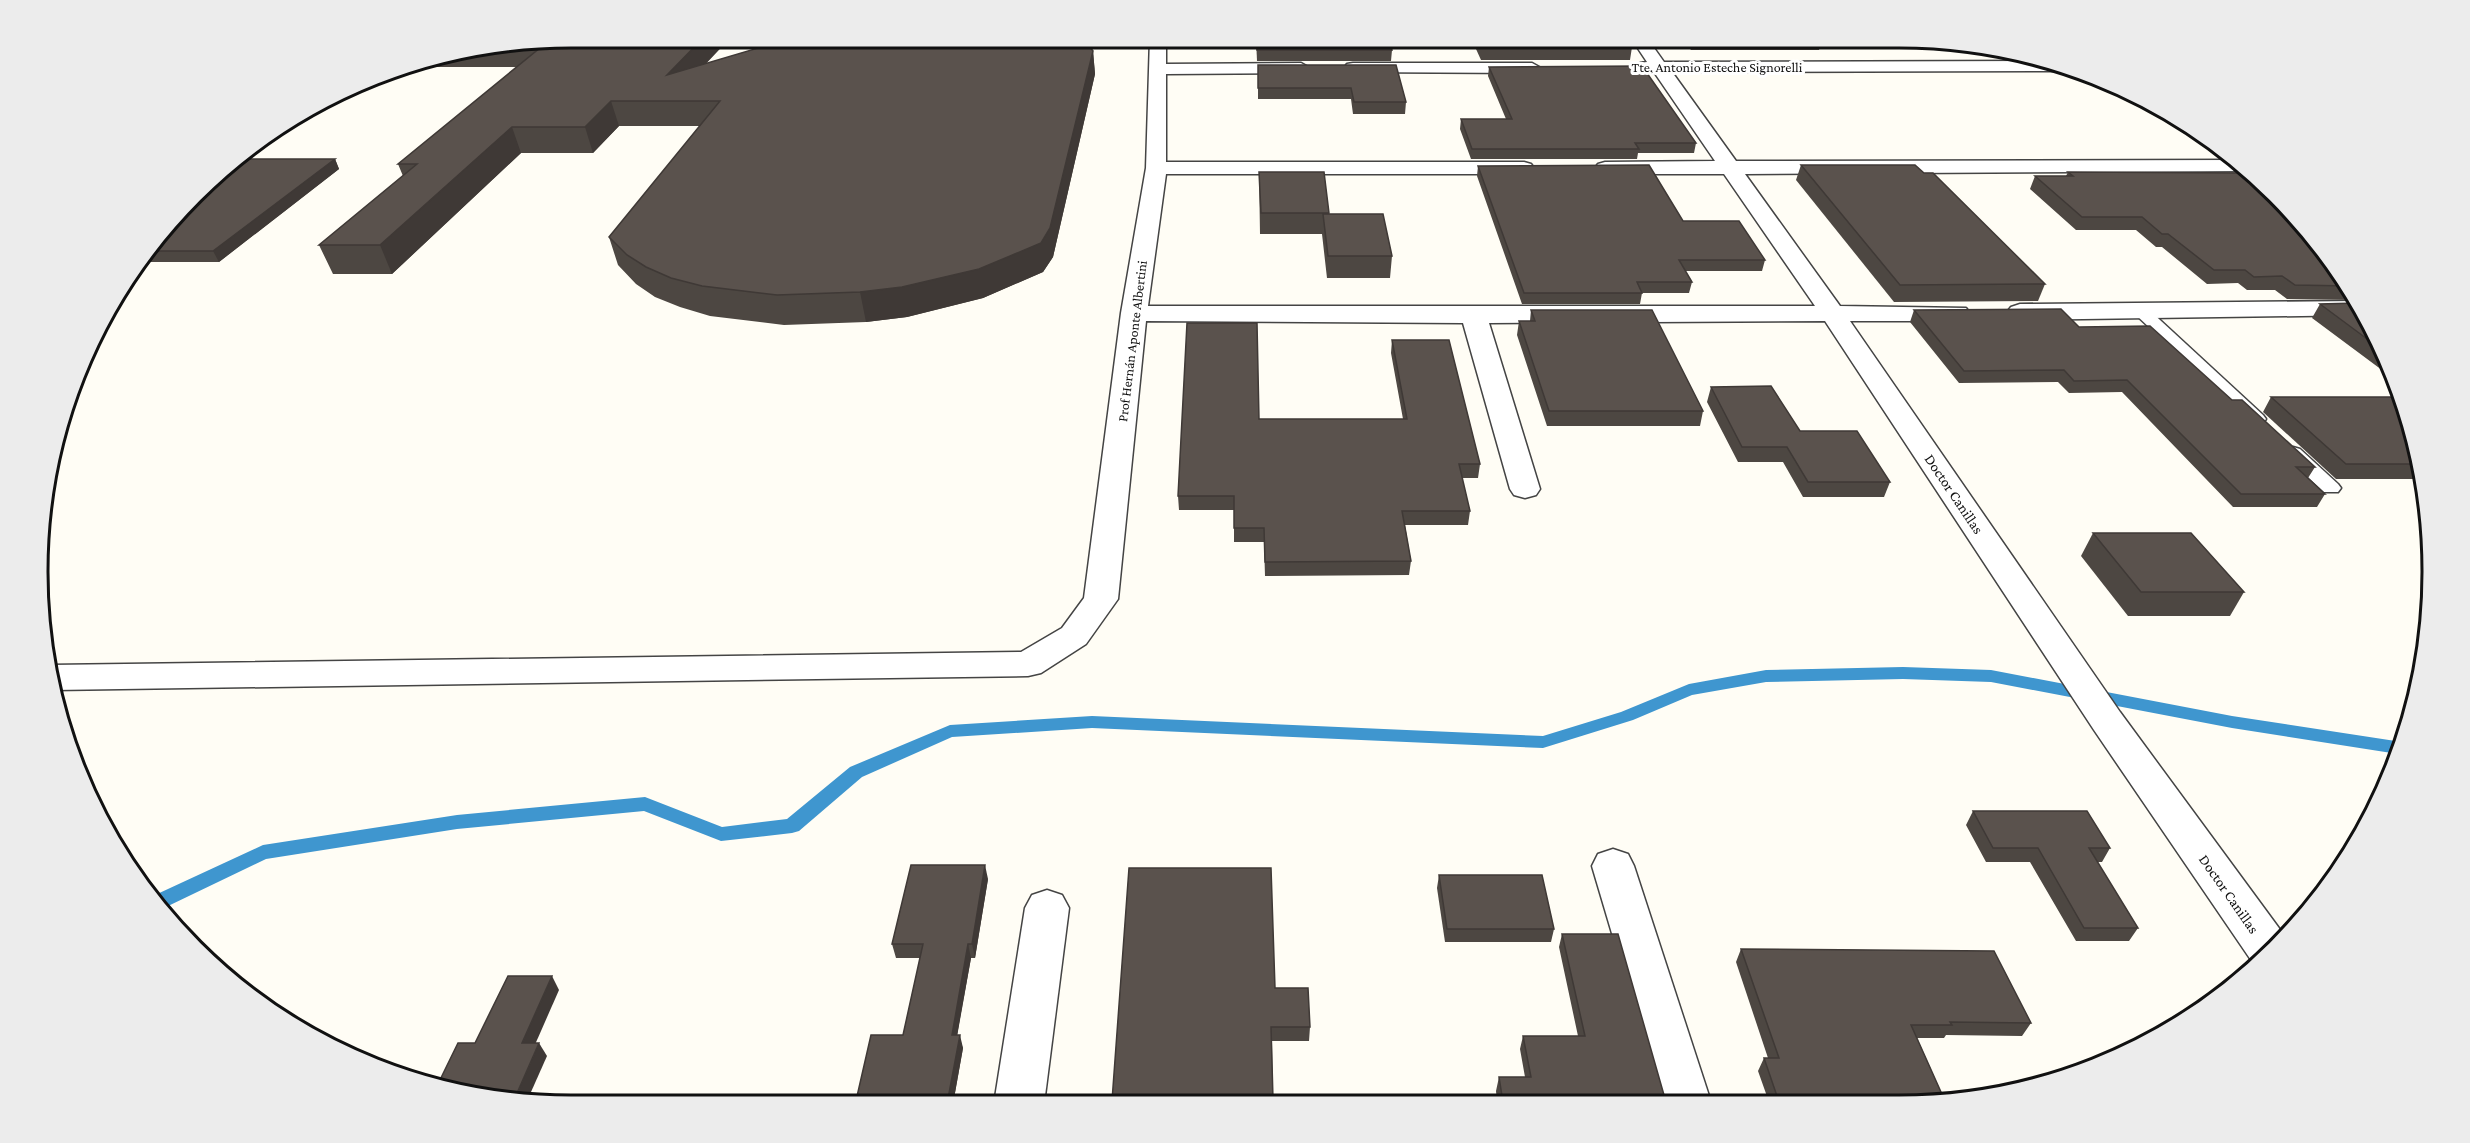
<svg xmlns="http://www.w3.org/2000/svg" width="2470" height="1143" font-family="'Crimson Pro',serif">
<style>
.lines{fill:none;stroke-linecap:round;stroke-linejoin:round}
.stream{fill:#3f96cf;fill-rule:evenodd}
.service-casing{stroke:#444;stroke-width:3}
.minor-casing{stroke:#444;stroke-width:3}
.service{fill:#fff;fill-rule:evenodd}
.minor{fill:#fff;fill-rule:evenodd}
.wall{fill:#4d4742}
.shaded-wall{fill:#3f3936}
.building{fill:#5a524d;stroke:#3f3936;stroke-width:1.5}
.labels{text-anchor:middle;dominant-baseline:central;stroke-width:6;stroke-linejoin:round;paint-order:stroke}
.far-street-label{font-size:14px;fill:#111;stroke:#fff}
.street-label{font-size:15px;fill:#111;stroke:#fff}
.rim{fill:none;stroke:#111;stroke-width:3}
</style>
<rect width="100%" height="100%" fill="#fffdf5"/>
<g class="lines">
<path class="stream" d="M 1903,667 L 1991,670 L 2232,716 L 2402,742 L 2398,754 L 2232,728 L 1991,682 L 1903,679 L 1766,682 L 1692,695 L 1633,720 L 1543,748 L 1092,728 L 952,737 L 862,777 L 799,831 L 792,833 L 721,841 L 644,811 L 457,829 L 266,859 L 166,907 L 155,895 L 263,845 L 457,815 L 645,797 L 722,827 L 787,819 L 850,767 L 950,725 L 1092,716 L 1543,736 L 1621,712 L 1689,684 L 1766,670 Z"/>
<defs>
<g id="service">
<path d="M 2141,306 L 2147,308 L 2263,415 L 2266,419 L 2263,423 L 2251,423 L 2135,314 L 2133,311 L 2135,308 Z"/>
<path d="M 2293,447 L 2300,449 L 2338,484 L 2341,488 L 2338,492 L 2324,492 L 2286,457 L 2284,453 Z"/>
</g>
<g id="minor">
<path d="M 1150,38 L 1166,38 L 1166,64 L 1301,63 L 1310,68 L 1301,73 L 1166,74 L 1166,162 L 1524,162 L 1531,164 L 1534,168 L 1531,172 L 1524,174 L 1166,174 L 1148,306 L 1815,306 L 1724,174 L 1605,174 L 1598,172 L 1595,168 L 1598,164 L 1605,162 L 1715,161 L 1654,72 L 1638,71 L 1635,67 L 1638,63 L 1647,62 L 1631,38 L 1647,38 L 1664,62 L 2045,61 L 2069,68 L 2062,71 L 1672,72 L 1736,161 L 2235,160 L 2248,171 L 1745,174 L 1840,306 L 1966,308 L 1970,313 L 1966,318 L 1957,321 L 1850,321 L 2120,712 L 2284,935 L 2253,963 L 2094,730 L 1825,321 L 1489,323 L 1540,489 L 1536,495 L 1525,498 L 1514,495 L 1510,489 L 1463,323 L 1146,321 L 1118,599 L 1086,644 L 1041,673 L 1028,676 L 54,690 L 48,666 L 51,665 L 1021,652 L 1062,628 L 1084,598 L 1121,313 L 1146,168 Z"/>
<path d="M 1353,63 L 1532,63 L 1541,68 L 1532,73 L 1347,72 L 1344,68 L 1347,64 Z"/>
<path d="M 2356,301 L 2364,315 L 2020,320 L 2011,317 L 2007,312 L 2011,307 L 2020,304 Z"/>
<path d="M 1613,849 L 1628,854 L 1634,866 L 1711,1102 L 1662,1102 L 1592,866 L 1598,854 Z"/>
<path d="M 1047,890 L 1062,895 L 1069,908 L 1044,1104 L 994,1104 L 1025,908 L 1032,895 Z"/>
</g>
</defs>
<use href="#service" class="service-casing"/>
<use href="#minor" class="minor-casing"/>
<use href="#service" class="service"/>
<use href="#minor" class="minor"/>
</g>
<g class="wall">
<path d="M 572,38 L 730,38 L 706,63 L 1093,51 L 1095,74 L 1053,257 L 1043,272 L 983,298 L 907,317 L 866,322 L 784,325 L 710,316 L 680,307 L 655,297 L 636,284 L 618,265 L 609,237 L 700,126 L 619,126 L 593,153 L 521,153 L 392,274 L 333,274 L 319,245 L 403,176 L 398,164 L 517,67 L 420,67 L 418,63 Z"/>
<path d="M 1256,38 L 1388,38 L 1392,50 L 1391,61 L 1257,61 Z"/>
<path d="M 1471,38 L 1626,38 L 1632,47 L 1630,60 L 1481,60 Z"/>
<path d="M 1681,38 L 1817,38 L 1821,41 L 1819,50 L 1691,50 Z"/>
<path d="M 1258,65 L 1396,65 L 1406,102 L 1405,114 L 1353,114 L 1351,99 L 1258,99 Z"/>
<path d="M 1489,67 L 1696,143 L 1694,153 L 1638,153 L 1637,159 L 1471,159 L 1460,129 L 1461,119 L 1506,119 L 1488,76 Z"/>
<path d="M 239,159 L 335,159 L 339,169 L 219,262 L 144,262 L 220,170 Z"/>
<path d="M 1801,165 L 1924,173 L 2045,284 L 2038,301 L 1894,302 L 1796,180 Z"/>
<path d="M 1478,166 L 1683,221 L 1765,260 L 1762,271 L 1685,271 L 1692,282 L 1689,293 L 1642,293 L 1640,304 L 1522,304 L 1477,176 Z"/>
<path d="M 1259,172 L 1324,172 L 1329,214 L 1392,256 L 1390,278 L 1327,278 L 1322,234 L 1260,234 Z"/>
<path d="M 2068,172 L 2342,275 L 2356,300 L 2287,299 L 2275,290 L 2247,290 L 2238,283 L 2207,284 L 2162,247 L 2156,247 L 2136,230 L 2076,230 L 2030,189 L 2035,176 L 2066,176 Z"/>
<path d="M 2358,303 L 2392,367 L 2399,390 L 2387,381 L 2390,376 L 2312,318 L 2320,304 Z"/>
<path d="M 1531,310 L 1703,411 L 1700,426 L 1547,426 L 1517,335 L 1519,321 L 1530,321 Z"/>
<path d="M 1914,310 L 2079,327 L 2232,400 L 2315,467 L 2308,478 L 2325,494 L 2317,507 L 2233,507 L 2122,392 L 2069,393 L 2058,382 L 1959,383 L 1910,322 Z"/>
<path d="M 1392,340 L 1480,464 L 1478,478 L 1462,478 L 1470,511 L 1468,525 L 1405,525 L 1411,561 L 1409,575 L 1265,576 L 1264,542 L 1234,542 L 1234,510 L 1179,510 L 1178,496 L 1259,419 L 1403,419 L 1391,353 Z"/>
<path d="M 1711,387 L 1800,431 L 1890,482 L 1884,497 L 1803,497 L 1783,462 L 1738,462 L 1707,402 Z"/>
<path d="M 2271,397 L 2401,397 L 2422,467 L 2423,479 L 2336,479 L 2263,412 Z"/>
<path d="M 2093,533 L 2244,592 L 2230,616 L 2128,616 L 2081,556 Z"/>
<path d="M 1973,811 L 2110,848 L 2102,862 L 2097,862 L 2138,928 L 2129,941 L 2076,941 L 2030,862 L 1986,862 L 1966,825 Z"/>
<path d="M 1439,875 L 1554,929 L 1551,942 L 1445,942 L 1437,888 Z"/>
<path d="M 988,879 L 975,958 L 971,958 L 957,1035 L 963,1048 L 953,1104 L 855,1105 L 903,1035 L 920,958 L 896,958 L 892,944 Z"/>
<path d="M 1562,934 L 1666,1102 L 1497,1102 L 1496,1091 L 1499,1077 L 1525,1077 L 1520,1049 L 1523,1036 L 1578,1036 L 1559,947 Z"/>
<path d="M 1741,949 L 2031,1023 L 2022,1036 L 1946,1035 L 1944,1038 L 1917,1038 L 1945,1101 L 1769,1102 L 1758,1071 L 1764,1058 L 1768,1058 L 1736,962 Z"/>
<path d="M 1275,988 L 1310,1027 L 1309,1041 L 1272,1041 L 1273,1103 L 1112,1104 L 1112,1101 Z"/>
<path d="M 2105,1058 L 2115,1058 L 2103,1065 L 2100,1066 Z"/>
</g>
<g class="shaded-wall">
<path d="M 703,38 L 730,38 L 673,99 L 667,75 Z"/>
<path d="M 1093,51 L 1095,74 L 1053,257 L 1043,272 L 983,298 L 907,317 L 866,322 L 860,292 Z"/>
<path d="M 332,97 L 225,169 L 223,167 L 305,109 Z"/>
<path d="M 611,101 L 619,126 L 593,153 L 585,127 Z"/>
<path d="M 512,127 L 521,153 L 392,274 L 380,245 Z"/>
<path d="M 335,159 L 339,169 L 219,262 L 213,251 Z"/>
<path d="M 985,865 L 988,879 L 975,958 L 972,944 Z"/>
<path d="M 968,944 L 971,958 L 955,1048 L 952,1035 Z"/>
<path d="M 552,976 L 559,990 L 530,1056 L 522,1043 Z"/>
<path d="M 960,1035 L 963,1048 L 953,1104 L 947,1104 Z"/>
<path d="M 539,1043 L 547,1056 L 527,1101 L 514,1100 Z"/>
</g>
<g class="building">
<path d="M 572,38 L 703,38 L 667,75 L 792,38 L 1083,38 L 1093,51 L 1050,228 L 1041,243 L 979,269 L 902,287 L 860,292 L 777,295 L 702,286 L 671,278 L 646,267 L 627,255 L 609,237 L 720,101 L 611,101 L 585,127 L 512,127 L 380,245 L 319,245 L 417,164 L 398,164 L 546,43 L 535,43 Z"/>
<path d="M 1257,38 L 1388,38 L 1392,50 L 1257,50 Z"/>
<path d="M 1479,38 L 1626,38 L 1632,47 L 1483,47 Z"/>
<path d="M 1690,38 L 1817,38 L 1821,41 L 1693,41 Z"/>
<path d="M 1258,65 L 1396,65 L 1406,102 L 1354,102 L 1351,88 L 1258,88 Z"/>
<path d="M 1642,66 L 1696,143 L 1635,143 L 1639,149 L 1472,149 L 1461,119 L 1512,119 L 1489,67 Z"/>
<path d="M 234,159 L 335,159 L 213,251 L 153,251 L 220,170 Z"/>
<path d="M 1649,165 L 1683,221 L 1739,221 L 1765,260 L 1679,260 L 1692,282 L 1637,282 L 1642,293 L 1524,293 L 1478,166 Z"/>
<path d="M 1801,165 L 1915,165 L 1924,173 L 1933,173 L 2045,284 L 1900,285 Z"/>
<path d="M 1259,172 L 1324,172 L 1329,213 L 1261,213 Z"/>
<path d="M 2068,172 L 2250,173 L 2276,194 L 2342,275 L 2348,286 L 2295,285 L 2282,276 L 2254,277 L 2245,270 L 2214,270 L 2168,234 L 2162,234 L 2142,217 L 2082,217 L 2035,176 L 2073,176 Z"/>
<path d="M 1323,214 L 1383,214 L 1392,256 L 1328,256 Z"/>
<path d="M 2358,303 L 2382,350 L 2320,304 Z"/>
<path d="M 2061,309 L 2079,327 L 2150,326 L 2232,400 L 2242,400 L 2315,467 L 2296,467 L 2325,494 L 2241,494 L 2127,380 L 2074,381 L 2064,370 L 1964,371 L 1914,310 Z"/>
<path d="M 1531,310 L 1652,310 L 1703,411 L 1549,411 L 1519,321 L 1535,321 Z"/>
<path d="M 1187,323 L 1257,323 L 1259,419 L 1407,419 L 1392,340 L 1449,340 L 1480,464 L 1459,464 L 1470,511 L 1402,511 L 1411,561 L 1265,562 L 1264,528 L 1234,528 L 1234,496 L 1178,496 Z"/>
<path d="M 1771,386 L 1800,431 L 1857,431 L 1890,482 L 1808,482 L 1787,447 L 1742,447 L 1711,387 Z"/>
<path d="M 2271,397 L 2401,397 L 2421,464 L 2346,464 Z"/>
<path d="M 2093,533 L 2191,533 L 2244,592 L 2141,592 Z"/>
<path d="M 1973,811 L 2087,811 L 2110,848 L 2089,848 L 2138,928 L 2084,928 L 2038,848 L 1993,848 Z"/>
<path d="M 911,865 L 985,865 L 972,944 L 968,944 L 952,1035 L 960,1035 L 947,1104 L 855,1105 L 871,1035 L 903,1035 L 923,944 L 892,944 Z"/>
<path d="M 1129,868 L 1271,868 L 1275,988 L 1308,988 L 1310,1027 L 1271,1027 L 1273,1099 L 1112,1101 Z"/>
<path d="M 1439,875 L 1542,875 L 1554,929 L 1447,929 Z"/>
<path d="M 1562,934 L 1618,934 L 1666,1102 L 1503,1102 L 1499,1077 L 1531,1077 L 1523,1036 L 1585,1036 Z"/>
<path d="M 1741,949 L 1994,951 L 2031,1023 L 1950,1022 L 1952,1025 L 1911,1025 L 1945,1101 L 1779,1102 L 1764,1058 L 1779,1058 Z"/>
<path d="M 508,976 L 552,976 L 522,1043 L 539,1043 L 514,1100 L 467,1095 L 437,1086 L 458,1043 L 475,1043 Z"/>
<path d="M 2105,1058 L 2115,1058 L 2108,1062 Z"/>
</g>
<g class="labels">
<g class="far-street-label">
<text x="1717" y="67">Tte. Antonio Esteche Signorelli</text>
<text transform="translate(1132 341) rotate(-83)">Prof Hernán Aponte Albertini</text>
</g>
<g class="street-label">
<text transform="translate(1954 494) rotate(56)">Doctor Canillas</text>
<text transform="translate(2229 894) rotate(55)">Doctor Canillas</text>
</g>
</g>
<path d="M0 0H2470V1143H0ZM571 48H1899A523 523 0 0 1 2422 571V572A523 523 0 0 1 1899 1095H571A523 523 0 0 1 48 572V571A523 523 0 0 1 571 48Z" fill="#ececec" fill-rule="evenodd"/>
<path class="rim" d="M571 48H1899A523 523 0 0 1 2422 571V572A523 523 0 0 1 1899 1095H571A523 523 0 0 1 48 572V571A523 523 0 0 1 571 48Z"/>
</svg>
